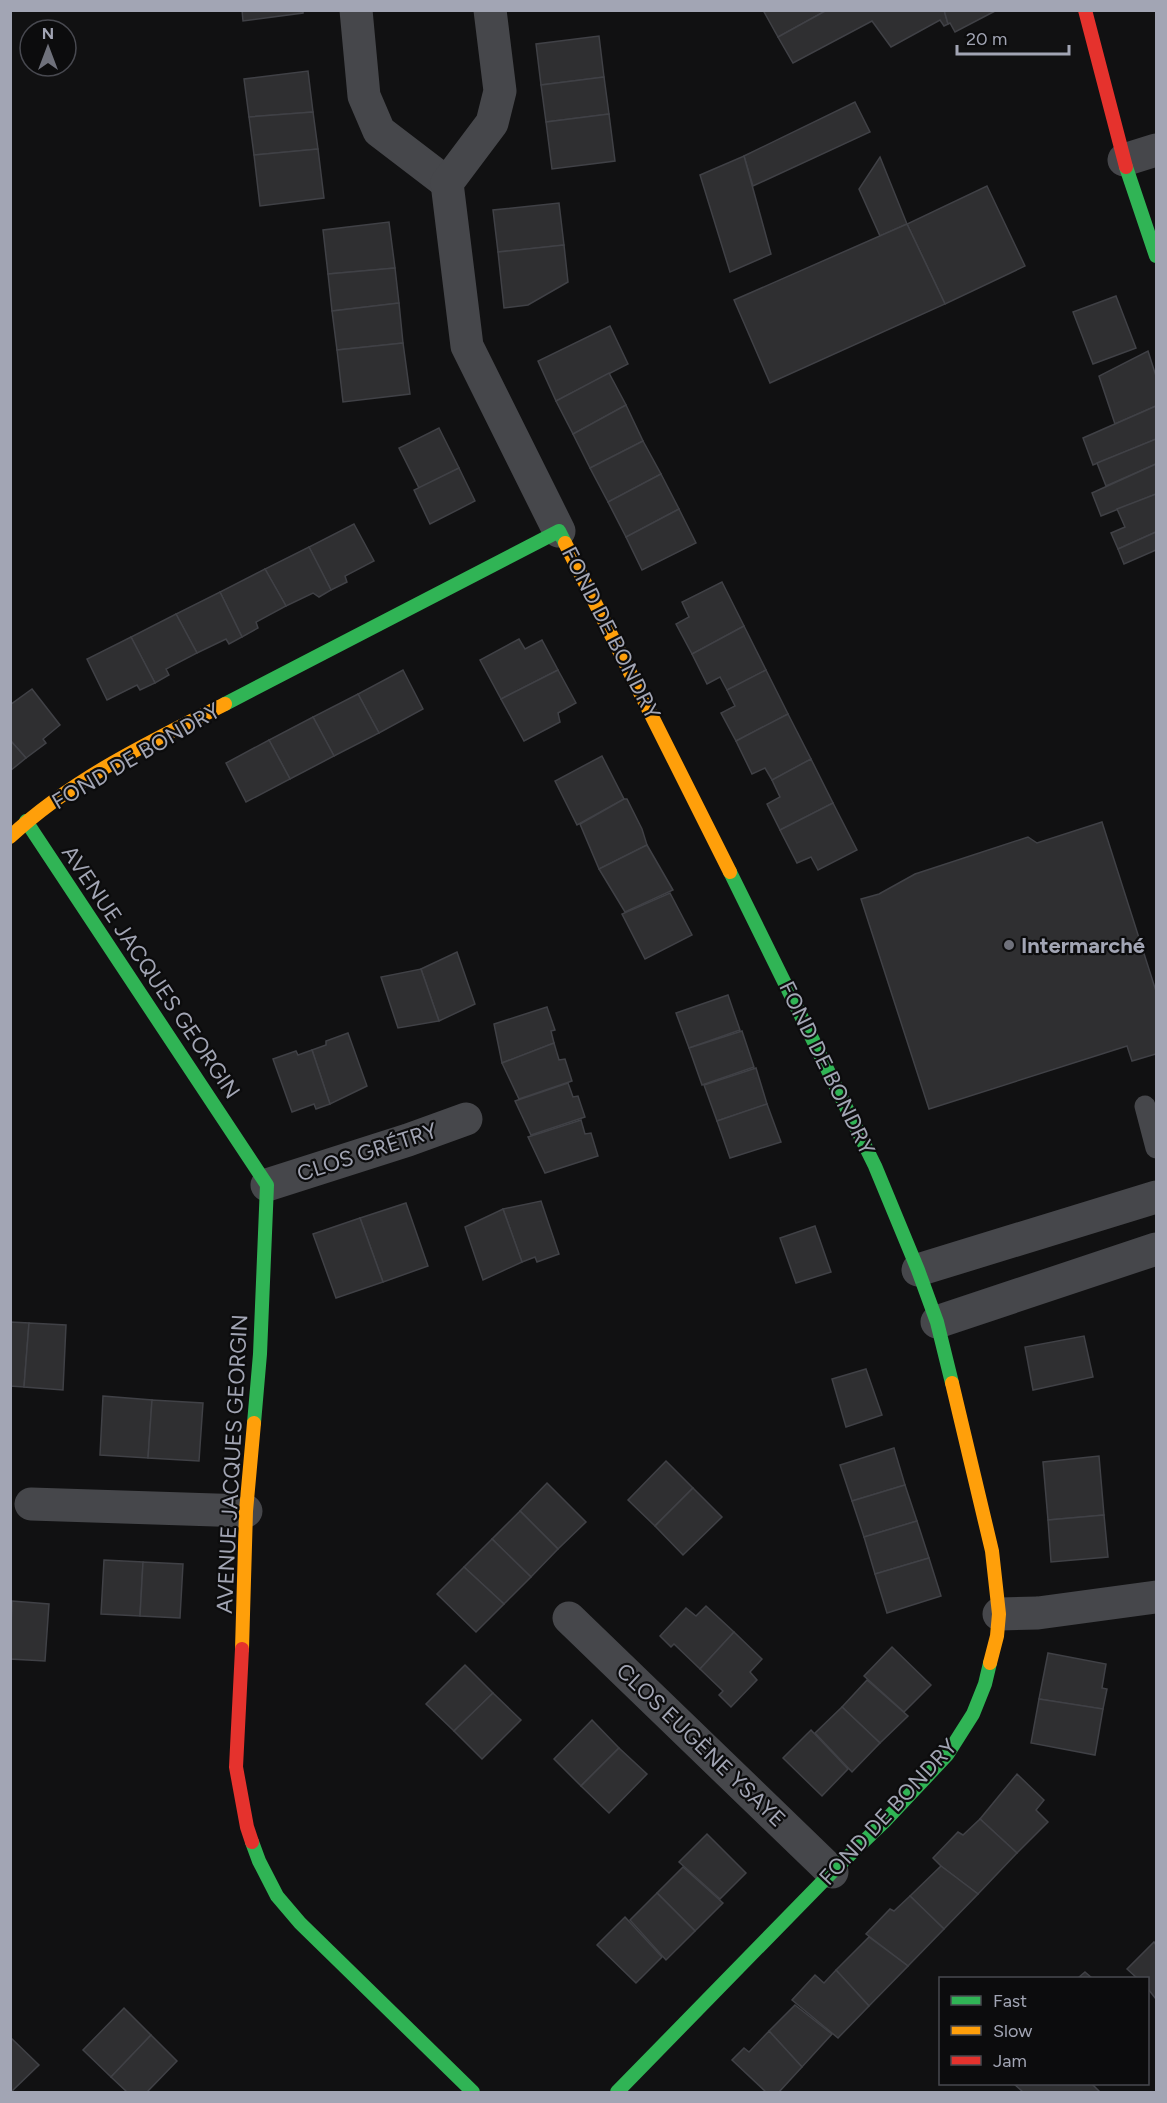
<svg xmlns="http://www.w3.org/2000/svg" width="1167" height="2103" font-family="Figtree,sans-serif">
<style>
.building{fill:#2f2f31;stroke:#404146;stroke-width:1.5}
.lines{fill:none;stroke-linecap:round;stroke-linejoin:round}
.lane{stroke:#46474b;stroke-width:21}
.street{stroke:#46474b;stroke-width:33}
.fast{stroke:#30b455;stroke-width:14}
.slow{stroke:#ff9f0a;stroke-width:14}
.jam{stroke:#e5322d;stroke-width:14}
.poi-dot{fill:#6f717b;stroke:#0c0c0d;stroke-width:2}
.labels{text-anchor:middle;dominant-baseline:central;stroke-width:4.5;stroke-linejoin:round;paint-order:stroke}
.street-label{font-size:22px;fill:#a2a5b4;stroke:#0c0c0d}
.poi-label{font-size:22px;font-weight:bold;fill:#a2a5b4;stroke:#0c0c0d;text-anchor:start}
</style>
<rect width="100%" height="100%" fill="#111112"/>
<g class="building">
<path d="M 242,10 L 303,10 L 303,13 L 243,21 Z"/>
<path d="M 763,10 L 827,10 L 778,37 Z"/>
<path d="M 827,10 L 944,10 L 948,24 L 944,26 L 940,20 L 891,47 L 872,21 L 793,63 L 778,37 Z"/>
<path d="M 944,10 L 997,10 L 955,32 L 950,23 L 948,24 Z"/>
<path d="M 599,36 L 604,77 L 541,85 L 536,44 Z"/>
<path d="M 308,71 L 313,112 L 249,117 L 244,79 Z"/>
<path d="M 604,77 L 609,114 L 546,122 L 541,85 Z"/>
<path d="M 855,102 L 870,132 L 753,186 L 744,156 Z"/>
<path d="M 313,112 L 318,149 L 254,155 L 249,117 Z"/>
<path d="M 609,114 L 615,161 L 552,169 L 546,122 Z"/>
<path d="M 318,149 L 324,198 L 260,206 L 254,155 Z"/>
<path d="M 744,156 L 771,254 L 730,272 L 700,175 Z"/>
<path d="M 880,157 L 907,224 L 880,236 L 859,189 Z"/>
<path d="M 987,186 L 1025,266 L 945,304 L 907,224 Z"/>
<path d="M 559,203 L 564,245 L 498,252 L 493,210 Z"/>
<path d="M 389,222 L 395,268 L 328,274 L 323,230 Z"/>
<path d="M 907,224 L 945,304 L 770,383 L 734,300 Z"/>
<path d="M 564,245 L 568,282 L 528,305 L 504,308 L 498,252 Z"/>
<path d="M 395,268 L 399,303 L 332,311 L 328,274 Z"/>
<path d="M 1116,296 L 1136,348 L 1093,364 L 1073,312 Z"/>
<path d="M 399,303 L 403,343 L 337,350 L 332,311 Z"/>
<path d="M 610,326 L 628,364 L 556,401 L 538,361 Z"/>
<path d="M 403,343 L 410,394 L 343,402 L 337,350 Z"/>
<path d="M 1148,351 L 1156,376 L 1156,406 L 1115,424 L 1099,376 Z"/>
<path d="M 609,373 L 626,405 L 573,434 L 556,401 Z"/>
<path d="M 626,405 L 643,441 L 590,468 L 573,434 Z"/>
<path d="M 1156,406 L 1156,439 L 1093,465 L 1083,438 Z"/>
<path d="M 439,428 L 459,468 L 419,488 L 399,448 Z"/>
<path d="M 1156,439 L 1156,464 L 1106,486 L 1097,463 Z"/>
<path d="M 643,441 L 661,474 L 608,502 L 590,468 Z"/>
<path d="M 1156,464 L 1156,494 L 1101,516 L 1092,493 Z"/>
<path d="M 459,468 L 475,501 L 430,524 L 414,490 Z"/>
<path d="M 661,474 L 679,509 L 626,537 L 608,502 Z"/>
<path d="M 1156,494 L 1156,532 L 1118,549 L 1111,533 L 1125,527 L 1117,509 Z"/>
<path d="M 679,509 L 696,543 L 642,570 L 626,537 Z"/>
<path d="M 354,524 L 374,561 L 345,576 L 347,582 L 331,590 L 309,547 Z"/>
<path d="M 1156,532 L 1156,550 L 1124,564 L 1118,549 Z"/>
<path d="M 309,547 L 331,590 L 319,597 L 313,593 L 286,606 L 265,569 Z"/>
<path d="M 265,569 L 286,606 L 256,622 L 258,628 L 242,637 L 220,592 Z"/>
<path d="M 722,582 L 744,626 L 692,654 L 676,624 L 689,617 L 682,602 Z"/>
<path d="M 220,592 L 242,637 L 229,644 L 226,639 L 197,653 L 176,614 Z"/>
<path d="M 176,614 L 197,653 L 166,669 L 169,675 L 155,683 L 131,637 Z"/>
<path d="M 744,626 L 766,670 L 727,690 L 720,677 L 707,684 L 692,654 Z"/>
<path d="M 131,637 L 155,683 L 140,690 L 137,685 L 107,700 L 87,659 Z"/>
<path d="M 519,639 L 525,649 L 542,640 L 558,670 L 501,699 L 480,660 Z"/>
<path d="M 403,670 L 423,709 L 379,733 L 358,694 Z"/>
<path d="M 558,670 L 576,703 L 558,713 L 560,722 L 524,741 L 501,699 Z"/>
<path d="M 766,670 L 788,714 L 736,741 L 721,713 L 735,706 L 727,690 Z"/>
<path d="M 32,689 L 60,725 L 43,739 L 46,743 L 26,758 L 10,740 L 10,705 Z"/>
<path d="M 358,694 L 379,733 L 334,756 L 313,717 Z"/>
<path d="M 788,714 L 811,759 L 772,780 L 765,768 L 752,774 L 736,741 Z"/>
<path d="M 313,717 L 334,756 L 290,779 L 269,740 Z"/>
<path d="M 10,740 L 26,758 L 10,771 Z"/>
<path d="M 269,740 L 290,779 L 246,802 L 226,763 Z"/>
<path d="M 602,756 L 624,799 L 577,825 L 555,781 Z"/>
<path d="M 811,759 L 833,803 L 780,830 L 767,804 L 780,797 L 772,780 Z"/>
<path d="M 624,799 L 627,799 L 642,829 L 647,845 L 599,869 L 580,824 Z"/>
<path d="M 833,803 L 857,850 L 818,870 L 811,857 L 797,863 L 780,830 Z"/>
<path d="M 1102,822 L 1156,991 L 1156,1054 L 1132,1061 L 1127,1046 L 929,1109 L 861,899 L 879,894 L 915,874 L 1028,837 L 1037,843 Z"/>
<path d="M 647,845 L 673,890 L 625,912 L 599,869 Z"/>
<path d="M 670,893 L 692,935 L 645,959 L 622,914 Z"/>
<path d="M 457,952 L 475,1004 L 439,1021 L 421,969 Z"/>
<path d="M 421,969 L 439,1021 L 398,1028 L 381,977 Z"/>
<path d="M 728,995 L 740,1030 L 689,1048 L 676,1013 Z"/>
<path d="M 547,1007 L 555,1030 L 551,1031 L 554,1043 L 502,1063 L 494,1024 Z"/>
<path d="M 742,1031 L 754,1067 L 702,1085 L 689,1048 Z"/>
<path d="M 348,1033 L 367,1086 L 330,1104 L 312,1050 L 326,1045 L 326,1041 Z"/>
<path d="M 554,1043 L 559,1060 L 565,1059 L 572,1081 L 519,1099 L 502,1063 Z"/>
<path d="M 312,1050 L 330,1104 L 316,1109 L 314,1104 L 292,1112 L 273,1059 L 296,1051 L 298,1055 Z"/>
<path d="M 756,1068 L 767,1104 L 717,1121 L 704,1085 Z"/>
<path d="M 568,1083 L 573,1097 L 578,1096 L 585,1117 L 531,1135 L 515,1101 Z"/>
<path d="M 767,1104 L 781,1142 L 730,1158 L 717,1121 Z"/>
<path d="M 581,1120 L 585,1134 L 591,1133 L 598,1156 L 545,1173 L 528,1137 Z"/>
<path d="M 541,1201 L 559,1254 L 537,1262 L 535,1257 L 522,1262 L 503,1209 Z"/>
<path d="M 406,1203 L 428,1266 L 383,1282 L 360,1218 Z"/>
<path d="M 503,1209 L 522,1262 L 483,1280 L 465,1227 Z"/>
<path d="M 360,1218 L 383,1282 L 336,1298 L 313,1234 Z"/>
<path d="M 815,1226 L 831,1272 L 796,1283 L 780,1238 Z"/>
<path d="M 10,1322 L 29,1323 L 24,1387 L 10,1386 Z"/>
<path d="M 29,1323 L 66,1325 L 63,1390 L 24,1387 Z"/>
<path d="M 1084,1336 L 1093,1377 L 1033,1390 L 1025,1347 Z"/>
<path d="M 866,1369 L 882,1415 L 846,1427 L 832,1379 Z"/>
<path d="M 103,1396 L 152,1400 L 148,1458 L 100,1455 Z"/>
<path d="M 152,1400 L 203,1403 L 199,1461 L 148,1458 Z"/>
<path d="M 894,1448 L 905,1485 L 852,1501 L 840,1465 Z"/>
<path d="M 1099,1456 L 1104,1515 L 1048,1520 L 1043,1462 Z"/>
<path d="M 666,1461 L 693,1488 L 655,1526 L 628,1500 Z"/>
<path d="M 547,1483 L 586,1522 L 558,1549 L 520,1511 Z"/>
<path d="M 905,1485 L 917,1521 L 864,1537 L 852,1501 Z"/>
<path d="M 693,1488 L 722,1517 L 683,1555 L 655,1526 Z"/>
<path d="M 520,1511 L 558,1549 L 531,1577 L 492,1539 Z"/>
<path d="M 1104,1515 L 1108,1557 L 1051,1562 L 1048,1520 Z"/>
<path d="M 917,1521 L 929,1558 L 875,1574 L 864,1537 Z"/>
<path d="M 492,1539 L 531,1577 L 504,1604 L 464,1567 Z"/>
<path d="M 929,1558 L 941,1596 L 887,1613 L 875,1574 Z"/>
<path d="M 104,1560 L 143,1562 L 140,1616 L 101,1614 Z"/>
<path d="M 143,1562 L 183,1564 L 180,1618 L 140,1616 Z"/>
<path d="M 464,1567 L 504,1604 L 476,1632 L 437,1594 Z"/>
<path d="M 12,1601 L 49,1604 L 45,1661 L 10,1659 Z"/>
<path d="M 706,1606 L 734,1632 L 700,1669 L 674,1644 L 671,1647 L 660,1636 L 686,1608 L 696,1616 Z"/>
<path d="M 734,1632 L 762,1659 L 750,1672 L 757,1680 L 731,1707 L 719,1695 L 723,1691 L 700,1669 Z"/>
<path d="M 892,1647 L 931,1685 L 904,1712 L 864,1676 Z"/>
<path d="M 1048,1653 L 1106,1664 L 1102,1688 L 1107,1689 L 1103,1709 L 1039,1699 Z"/>
<path d="M 465,1665 L 493,1693 L 454,1731 L 426,1704 Z"/>
<path d="M 867,1680 L 908,1716 L 880,1743 L 842,1707 Z"/>
<path d="M 493,1693 L 521,1720 L 482,1759 L 454,1731 Z"/>
<path d="M 1039,1699 L 1103,1709 L 1095,1755 L 1031,1743 Z"/>
<path d="M 842,1707 L 880,1743 L 852,1772 L 815,1733 Z"/>
<path d="M 592,1720 L 619,1748 L 581,1786 L 554,1759 Z"/>
<path d="M 811,1730 L 848,1769 L 822,1796 L 783,1758 Z"/>
<path d="M 619,1748 L 647,1774 L 609,1813 L 581,1786 Z"/>
<path d="M 1017,1774 L 1044,1800 L 1036,1810 L 1048,1822 L 1017,1853 L 980,1819 Z"/>
<path d="M 980,1819 L 1017,1853 L 978,1894 L 941,1866 L 933,1858 L 958,1832 L 963,1835 Z"/>
<path d="M 707,1834 L 746,1873 L 720,1899 L 679,1862 Z"/>
<path d="M 941,1866 L 978,1894 L 944,1929 L 910,1896 Z"/>
<path d="M 683,1867 L 723,1903 L 695,1931 L 657,1893 Z"/>
<path d="M 657,1893 L 695,1931 L 666,1960 L 630,1920 Z"/>
<path d="M 910,1896 L 944,1929 L 908,1966 L 866,1934 L 890,1909 L 894,1911 Z"/>
<path d="M 625,1917 L 662,1957 L 636,1983 L 597,1945 Z"/>
<path d="M 869,1937 L 908,1966 L 869,2006 L 836,1970 Z"/>
<path d="M 1154,1942 L 1156,1945 L 1156,1999 L 1148,1989 L 1148,1978 L 1137,1978 L 1127,1969 Z"/>
<path d="M 836,1970 L 869,2006 L 838,2038 L 792,2000 L 815,1975 L 824,1983 Z"/>
<path d="M 1085,1972 L 1092,1978 L 1078,1978 Z"/>
<path d="M 795,2005 L 832,2034 L 802,2067 L 769,2031 Z"/>
<path d="M 124,2008 L 151,2035 L 111,2077 L 83,2050 Z"/>
<path d="M 769,2031 L 802,2067 L 779,2092 L 766,2092 L 732,2060 L 744,2048 L 749,2052 Z"/>
<path d="M 151,2035 L 177,2061 L 147,2092 L 127,2092 L 111,2077 Z"/>
<path d="M 10,2037 L 39,2065 L 11,2092 L 10,2092 Z"/>
<path d="M 1014,2084 L 1092,2084 L 1100,2092 L 1023,2092 Z"/>
</g>
<g class="lines">
<path class="lane" d="M 1145,1106 L 1156,1148"/>
<g class="street">
<path d="M 356,10 L 364,96 L 379,131 L 447,183"/>
<path d="M 490,10 L 500,91 L 492,123 L 447,183 L 467,346 L 559,531"/>
<path d="M 1124,160 L 1156,150"/>
<path d="M 267,1185 L 408,1140 L 466,1119"/>
<path d="M 918,1270 L 1156,1197"/>
<path d="M 937,1322 L 1156,1249"/>
<path d="M 31,1504 L 246,1511"/>
<path d="M 999,1614 L 1038,1613 L 1156,1597"/>
<path d="M 569,1618 L 832,1872"/>
</g>
<g class="fast">
<path d="M 1126,167 L 1156,256"/>
<path d="M 225,704 L 559,531 L 565,543"/>
<path d="M 26,821 L 267,1185 L 260,1354 L 254,1423"/>
<path d="M 730,872 L 875,1166 L 918,1270 L 937,1322 L 952,1383"/>
<path d="M 252,1842 L 259,1861 L 277,1896 L 300,1923 L 473,2092"/>
<path d="M 617,2092 L 832,1872 L 885,1821 L 947,1755 L 973,1714 L 985,1684 L 990,1663"/>
</g>
<g class="slow">
<path d="M 565,543 L 730,872"/>
<path d="M 10,837 C 72,779 150,742 225,704"/>
<path d="M 952,1383 L 992,1551 L 999,1614 L 997,1636 L 990,1663"/>
<path d="M 242,1649 L 246,1511 L 254,1423"/>
</g>
<g class="jam">
<path d="M 1085,10 L 1126,167"/>
<path d="M 242,1649 L 236,1767 L 247,1827 L 252,1842"/>
</g>
</g>
<circle class="poi-dot" cx="1009" cy="945" r="6"/>
<g class="labels">
<g class="street-label">
<text transform="translate(611 633) rotate(63)">FOND DE BONDRY</text>
<text transform="translate(136 756) rotate(-30)">FOND DE BONDRY</text>
<text transform="translate(151 972) rotate(56)">AVENUE JACQUES GEORGIN</text>
<text transform="translate(827 1068) rotate(64)">FOND DE BONDRY</text>
<text transform="translate(367 1152) rotate(-18)">CLOS GRÉTRY</text>
<text transform="translate(232 1464) rotate(-87)">AVENUE JACQUES GEORGIN</text>
<text transform="translate(701 1745) rotate(44)">CLOS EUGÈNE YSAYE</text>
<text transform="translate(888 1812) rotate(-47)">FOND DE BONDRY</text>
</g>
<g class="poi-label">
<text x="1021" y="945">Intermarché</text>
</g>
</g>
<rect width="1167" height="2103" fill="none" stroke="#a2a5b4" stroke-width="24"/>
<rect x="939" y="1977" width="210" height="108" fill="#0c0c0d" stroke="#484950" stroke-width="1.5"/>
<rect x="951" y="1996" width="30" height="9" fill="#30b455" stroke="#484950" stroke-width="1.5"/>
<text x="993" y="2007" font-size="18" fill="#a2a5b4">Fast</text>
<rect x="951" y="2026" width="30" height="9" fill="#ff9f0a" stroke="#484950" stroke-width="1.5"/>
<text x="993" y="2037" font-size="18" fill="#a2a5b4">Slow</text>
<rect x="951" y="2056" width="30" height="9" fill="#e5322d" stroke="#484950" stroke-width="1.5"/>
<text x="993" y="2067" font-size="18" fill="#a2a5b4">Jam</text>
<g transform="translate(48 48)"><circle r="28" fill="#0c0c0d" stroke="#484950" stroke-width="1.5"/>
<path d="M0-4.5L10 22L0 15L-10 22Z" fill="#6f717b"/>
<text y="-9" font-size="16" font-weight="bold" text-anchor="middle" fill="#a2a5b4">N</text>
</g>
<path d="M957 45v9h112v-9" fill="none" stroke="#a2a5b4" stroke-width="3"/>
<text x="966" y="45" font-size="18" fill="#a2a5b4" stroke="#0c0c0d" stroke-width="4.5" paint-order="stroke">20 m</text>
</svg>
